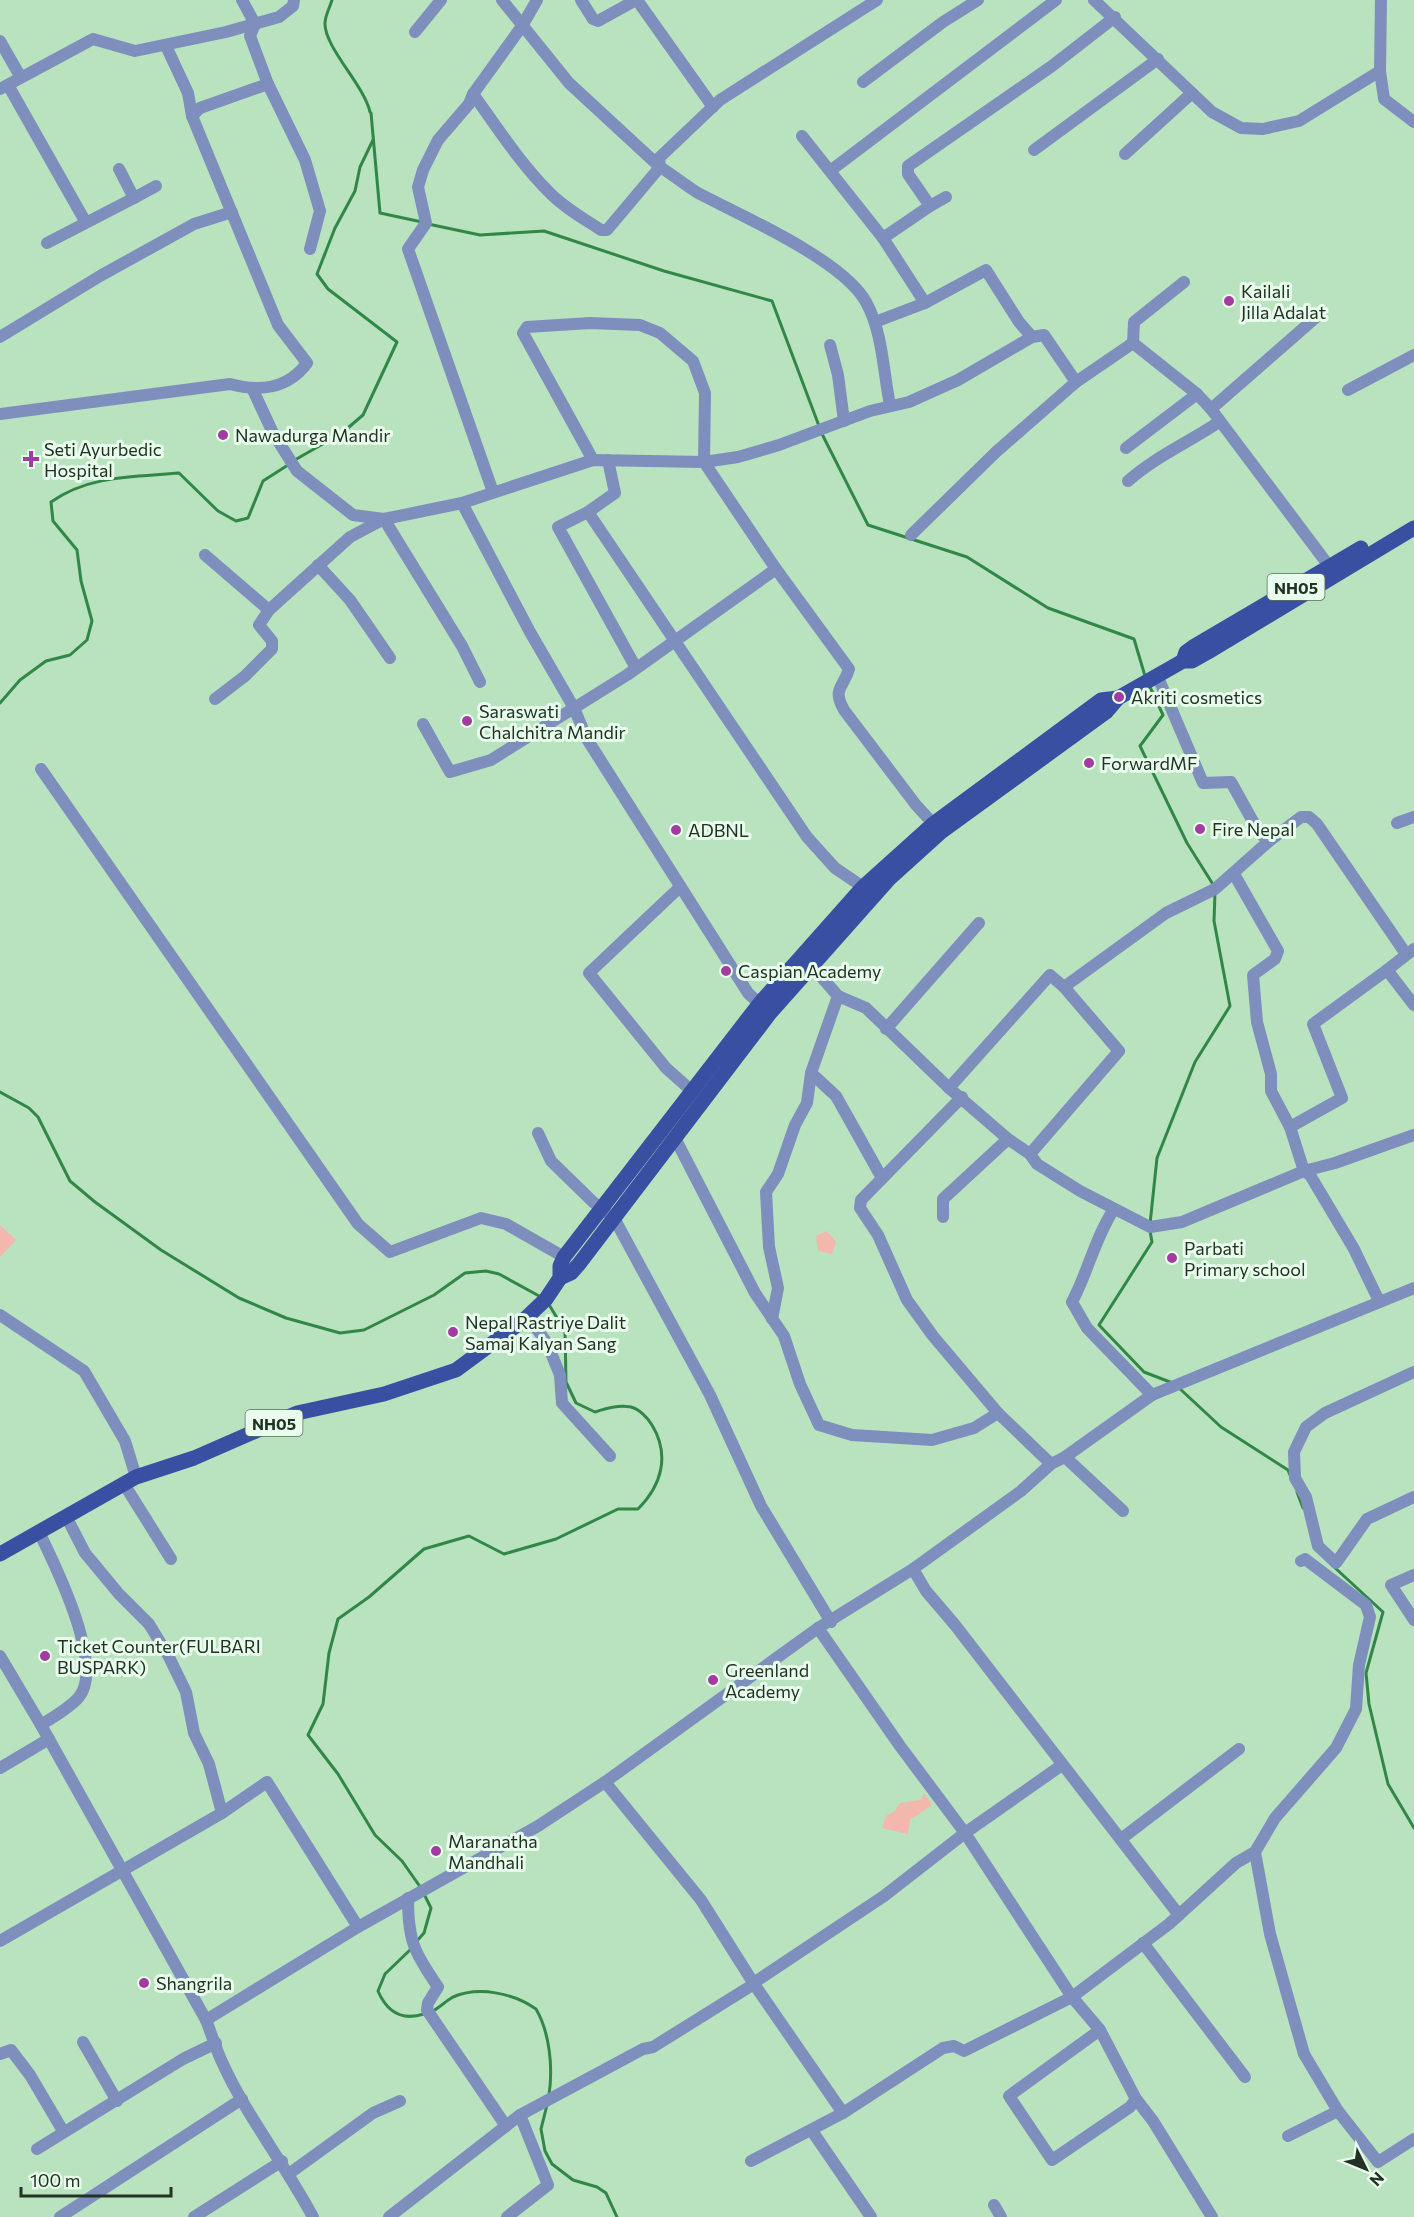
<svg xmlns="http://www.w3.org/2000/svg" width="1414" height="2217" font-family="Commissioner,sans-serif">
<style>
.green{fill:#f4b7ad}
.lines{fill:none;stroke-linecap:round;stroke-linejoin:round}
.stream{stroke:#318748;stroke-width:3}
.minor{stroke:#7e8fbd;stroke-width:12}
.primary{stroke:#3950a2;stroke-width:15}
.poi-dot{fill:#a33ca0;stroke:#e8fdeb;stroke-width:2}
.labels{text-anchor:middle;dominant-baseline:central;stroke-width:6;stroke-linejoin:round;paint-order:stroke}
.shield{fill:#e8fdeb;stroke:#5d6f60;stroke-width:1.5}
.shield-label{font-size:16px;font-weight:bold;fill:#223224}
.poi-label{font-size:18px;fill:#223224;stroke:#e8fdeb;text-anchor:start}
</style>
<rect width="100%" height="100%" fill="#b9e2bf"/>
<g class="green">
<path d="M 0,1225 L 16,1240 L 0,1257 Z"/>
<path d="M 827,1231 L 836,1242 L 832,1254 L 818,1251 L 816,1236 Z"/>
<path d="M 924,1793 L 932,1805 L 910,1820 L 908,1834 L 882,1828 L 886,1816 L 895,1811 L 900,1803 L 921,1800 Z"/>
</g>
<g class="lines">
<g class="stream">
<path d="M 332,0 C 330,7 325,16 325,23 C 324,47 364,85 370,112"/>
<path d="M 371,113 L 380,213 L 422,222"/>
<path d="M 428,224 L 480,235 L 544,231 L 664,271 L 772,301 L 819,426"/>
<path d="M 821,432 L 868,525 L 967,557 L 1048,608 L 1134,639 L 1145,676"/>
<path d="M 293,461 L 342,433 L 363,415 L 397,342 L 328,289 L 317,274 L 335,228 L 355,191 L 360,167 L 373,140"/>
<path d="M 1149,685 L 1163,715 L 1140,746 L 1187,843 L 1214,886"/>
<path d="M 0,703 L 20,680 L 46,661 L 70,655 L 87,640 L 92,621 L 81,581 L 77,550 L 53,521 L 51,502 C 89,475 134,477 179,473 L 218,511 L 236,521 L 248,518 L 263,481 L 288,465"/>
<path d="M 0,1092 L 29,1108 L 38,1117 L 70,1181 L 95,1202 L 161,1250 L 239,1298 L 286,1318 L 340,1333 L 364,1330 L 434,1295 L 465,1273 L 486,1271 L 499,1274 L 541,1297"/>
<path d="M 1150,1224 L 1157,1158 L 1195,1062 L 1230,1006 L 1214,921 L 1215,893"/>
<path d="M 1150,1231 L 1152,1242 L 1099,1325 L 1144,1372 L 1170,1382"/>
<path d="M 1178,1387 L 1221,1427 L 1288,1470 L 1290,1475"/>
<path d="M 1297,1492 L 1303,1508"/>
<path d="M 1333,1566 L 1383,1612 L 1366,1673 L 1369,1704 L 1388,1784 L 1414,1828"/>
<path d="M 421,1888 L 402,1861 L 375,1835 L 338,1774 L 308,1735 L 323,1704 L 329,1653 L 338,1619 L 369,1597 L 424,1549 L 469,1536 L 504,1554 L 556,1539 L 618,1509 L 638,1509 C 662,1485 670,1455 652,1425 C 648,1418 639,1409 631,1407 C 618,1405 607,1408 595,1412 L 576,1403 L 566,1382 L 565,1331 L 548,1303"/>
<path d="M 416,1942 L 424,1933 L 431,1908 L 424,1894"/>
<path d="M 411,1949 L 385,1974 L 378,1991 C 387,2012 402,2021 424,2014"/>
<path d="M 433,2011 C 440,2007 446,2001 453,1997 C 479,1986 513,1993 536,2009 C 550,2033 553,2068 549,2095"/>
<path d="M 547,2105 L 541,2129 L 545,2151 L 552,2164 L 573,2180 L 597,2187 L 606,2193 L 617,2217"/>
</g>
<g class="minor">
<path d="M 502,0 L 569,83 L 660,167 L 607,230 L 601,230 C 583,218 563,207 548,191 C 519,162 497,127 473,94 L 522,26 L 537,0"/>
<path d="M 581,0 L 593,19 L 598,21 L 636,0"/>
<path d="M 637,0 L 713,107"/>
<path d="M 877,0 L 720,100 L 659,158 L 660,167 C 673,175 685,185 698,193 C 742,216 843,260 866,302 C 883,333 883,371 890,405"/>
<path d="M 1094,0 L 1212,112 L 1241,128 L 1263,129 L 1299,121 L 1380,71"/>
<path d="M 1381,0 L 1380,71 L 1384,99 L 1414,122"/>
<path d="M 415,32 L 441,0"/>
<path d="M 0,41 L 20,76"/>
<path d="M 863,82 L 943,22 L 978,0"/>
<path d="M 268,84 L 305,160 L 320,211 L 310,249"/>
<path d="M 8,85 L 85,221"/>
<path d="M 0,89 L 93,39 L 135,51 L 226,32 L 279,17 L 293,6 L 294,0"/>
<path d="M 473,94 L 469,104 L 438,140 L 423,170 L 418,187 L 426,223 L 408,249 L 493,492"/>
<path d="M 192,116 L 200,108 L 268,84 L 250,36 L 255,24 L 242,0"/>
<path d="M 802,136 L 883,238 L 925,303 L 986,270 L 1019,322 L 1032,337"/>
<path d="M 1034,150 L 1158,59"/>
<path d="M 1125,154 L 1192,93"/>
<path d="M 830,171 L 1056,0"/>
<path d="M 134,198 L 156,186"/>
<path d="M 930,206 L 946,197"/>
<path d="M 883,238 L 930,206 L 908,174 L 908,166 L 1052,66 L 1115,17"/>
<path d="M 47,243 L 134,198 L 119,169"/>
<path d="M 875,322 L 925,303"/>
<path d="M 0,337 L 100,276 L 194,224 L 232,212"/>
<path d="M 1133,343 L 1134,322 L 1184,282"/>
<path d="M 830,345 L 838,375 L 844,421"/>
<path d="M 253,390 L 273,433 L 297,471 L 353,515 L 384,519 L 462,503 L 593,460 L 704,462 L 738,457 L 779,445 L 870,411 L 909,402 L 958,380 L 1032,337 L 1044,335 L 1076,382 L 1133,343 L 1197,394 L 1211,409 L 1329,566"/>
<path d="M 1348,390 L 1414,355"/>
<path d="M 1211,409 L 1322,312"/>
<path d="M 0,414 L 230,384 C 259,392 288,389 307,363 L 278,325 L 192,116 L 188,93 L 166,46"/>
<path d="M 1126,448 L 1197,394"/>
<path d="M 593,460 L 523,333 L 527,327 L 590,323 L 640,325 L 660,333 L 693,361 L 705,393 L 704,462 L 776,569"/>
<path d="M 608,460 L 615,493 L 588,512 L 558,527 L 636,668"/>
<path d="M 1128,481 C 1155,457 1189,442 1219,422"/>
<path d="M 462,503 L 530,632 L 574,708 L 587,739 L 748,993 L 764,1008"/>
<path d="M 588,512 L 807,837 L 835,868 L 863,887"/>
<path d="M 911,535 L 996,452 L 1076,382"/>
<path d="M 205,555 L 269,610"/>
<path d="M 318,565 L 350,600 L 390,658"/>
<path d="M 215,699 L 245,676 L 272,649 L 272,641 L 259,625 L 269,610 L 350,537 L 384,519 L 462,646 L 480,682"/>
<path d="M 423,724 L 450,772 L 491,760 L 510,748 L 627,675 L 776,569 L 849,669 C 843,689 832,688 844,710 L 916,805 L 939,830"/>
<path d="M 41,769 L 358,1224 L 390,1252 L 481,1218 L 506,1224 L 564,1257"/>
<path d="M 1397,823 L 1414,817"/>
<path d="M 1268,842 L 1301,817 L 1309,817 L 1317,824 L 1406,954"/>
<path d="M 1234,874 L 1278,951 L 1275,959 L 1253,975 L 1257,1022 L 1271,1074 L 1271,1091 L 1290,1127"/>
<path d="M 680,887 L 589,973 L 666,1068 L 693,1092"/>
<path d="M 811,965 L 838,996 L 866,1008 L 949,1088 L 1008,1139 L 1030,1154 L 1037,1164 L 1080,1191 L 1150,1227 L 1182,1222 L 1304,1171 L 1335,1163 L 1414,1135"/>
<path d="M 1387,970 L 1414,949"/>
<path d="M 886,1029 L 979,923"/>
<path d="M 811,1073 L 836,1096 L 882,1178"/>
<path d="M 949,1088 L 1050,975 L 1064,987 L 1166,913 L 1215,889 L 1268,842 L 1256,827 L 1231,782 L 1203,783 L 1157,675"/>
<path d="M 962,1097 L 861,1200 L 860,1208 L 878,1235 L 907,1300 L 933,1336 L 998,1413 L 1051,1464"/>
<path d="M 538,1133 L 551,1161 L 593,1202 L 614,1218 L 710,1395 L 761,1506 L 831,1622"/>
<path d="M 675,1138 L 755,1293 L 784,1336 L 800,1384 L 819,1425 L 852,1435 L 932,1440 L 974,1428 L 998,1413"/>
<path d="M 1030,1154 L 1119,1051 L 1064,987"/>
<path d="M 1114,1209 C 1095,1238 1088,1272 1072,1302 L 1087,1328 L 1152,1395"/>
<path d="M 943,1217 L 943,1199 L 1008,1139"/>
<path d="M 1379,1301 L 1354,1249 L 1310,1175 L 1304,1171 L 1290,1127 L 1342,1098 L 1313,1024 L 1387,970 L 1414,1005"/>
<path d="M 0,1315 L 84,1371 L 125,1441 L 136,1477"/>
<path d="M 528,1317 L 547,1343 L 560,1375 L 562,1403 L 610,1456"/>
<path d="M 772,1319 L 778,1288 L 769,1247 L 766,1192 L 778,1174 L 795,1125 L 807,1103 L 811,1073 L 838,996"/>
<path d="M 1414,1372 L 1325,1413 L 1306,1427 L 1294,1452 L 1295,1478 L 1306,1497 L 1318,1546 L 1336,1563 L 1367,1519 L 1414,1497"/>
<path d="M 1065,1457 L 1123,1511"/>
<path d="M 124,1484 L 171,1559"/>
<path d="M 67,1518 L 85,1553 L 119,1594 L 149,1624 L 169,1657 L 186,1692 L 194,1733 L 209,1764 L 222,1813"/>
<path d="M 39,1532 C 55,1565 105,1665 79,1697 C 70,1708 53,1717 41,1725"/>
<path d="M 913,1569 L 926,1591 L 955,1625 L 1179,1915"/>
<path d="M 1414,1575 L 1391,1585 L 1414,1620"/>
<path d="M 818,1628 L 900,1746 L 965,1833 L 1072,1997 L 1100,2030 L 1136,2099 L 1153,2121 L 1212,2217"/>
<path d="M 0,1656 L 41,1725 L 206,2020 L 358,1927 L 538,1826 L 605,1782 L 818,1628 L 913,1569 L 1021,1491 L 1051,1464 L 1065,1457 L 1152,1395 L 1414,1288"/>
<path d="M 0,1768 L 49,1739"/>
<path d="M 605,1782 L 701,1900 L 754,1984 L 843,2113"/>
<path d="M 1121,1839 L 1239,1749"/>
<path d="M 1255,1852 L 1270,1934 L 1304,2054 L 1338,2111 L 1378,2162 L 1414,2139"/>
<path d="M 408,1898 C 408,1941 414,1952 438,1987 L 428,2003 L 427,2010 L 506,2126"/>
<path d="M 0,1941 L 222,1813 L 267,1782 L 358,1927"/>
<path d="M 1143,1943 L 1245,2077"/>
<path d="M 755,1982 L 884,1896 L 965,1833 L 1062,1765"/>
<path d="M 206,2020 C 212,2035 216,2050 223,2064 C 246,2115 286,2166 313,2217"/>
<path d="M 1100,2030 L 1009,2096 L 1052,2160 L 1130,2107 L 1136,2099"/>
<path d="M 83,2042 L 117,2101"/>
<path d="M 0,2054 L 11,2050 L 30,2075 L 63,2131"/>
<path d="M 812,2131 L 871,2217"/>
<path d="M 1288,2136 L 1338,2111"/>
<path d="M 37,2149 L 183,2059 L 216,2043"/>
<path d="M 751,2161 L 843,2113 L 943,2048 L 954,2046 L 964,2051 L 1072,1997 L 1169,1924 L 1236,1863 L 1255,1852 L 1275,1818 L 1336,1748 L 1356,1709 L 1359,1665 L 1370,1617 L 1366,1605 L 1305,1559 L 1301,1561"/>
<path d="M 290,2173 L 373,2113 L 400,2101"/>
<path d="M 994,2205 L 1001,2217"/>
<path d="M 60,2217 L 242,2099"/>
<path d="M 194,2217 L 282,2161"/>
<path d="M 389,2217 L 520,2115 L 643,2049 L 653,2047 L 754,1984"/>
<path d="M 507,2217 L 548,2185 L 520,2115"/>
</g>
<g class="primary">
<path d="M 1183,661 L 1186,652 L 1193,647 L 1361,548"/>
<path d="M 560,1278 L 571,1273 L 579,1264 L 770,1013 L 889,879 L 941,832 L 1106,712 L 1118,698 L 1183,661 L 1192,661 L 1208,652 L 1414,528"/>
<path d="M 0,1554 L 136,1477 L 194,1458 L 297,1413 L 384,1394 L 456,1370 L 524,1320 L 546,1299 L 560,1278 L 560,1266 L 564,1257 L 760,1003 L 863,887 L 933,824 L 1101,700 L 1118,698"/>
</g>
</g>
<g class="poi-dot">
<circle cx="1229" cy="301" r="6"/>
<circle cx="223" cy="435" r="6"/>
<path d="M28 450h6v6h6v6h-6v6h-6v-6h-6v-6h6z"/>
<circle cx="1119" cy="697" r="6"/>
<circle cx="467" cy="721" r="6"/>
<circle cx="1089" cy="763" r="6"/>
<circle cx="1200" cy="829" r="6"/>
<circle cx="676" cy="830" r="6"/>
<circle cx="726" cy="971" r="6"/>
<circle cx="1172" cy="1258" r="6"/>
<circle cx="453" cy="1332" r="6"/>
<circle cx="45" cy="1656" r="6"/>
<circle cx="713" cy="1680" r="6"/>
<circle cx="436" cy="1851" r="6"/>
<circle cx="144" cy="1983" r="6"/>
</g>
<g class="labels">
<g class="shield">
<rect x="1267.5" y="574" width="57" height="26" rx="4.5"/>
<rect x="245.5" y="1410" width="57" height="26" rx="4.5"/>
</g>
<g class="shield-label">
<text x="1296" y="587">NH05</text>
<text x="274" y="1423">NH05</text>
</g>
<g class="poi-label">
<text x="1241" y="291">Kailali<tspan x="1241" dy="21">Jilla Adalat</tspan></text>
<text x="235" y="435">Nawadurga Mandir</text>
<text x="44" y="449">Seti Ayurbedic<tspan x="44" dy="21">Hospital</tspan></text>
<text x="1131" y="697">Akriti cosmetics</text>
<text x="479" y="711">Saraswati<tspan x="479" dy="21">Chalchitra Mandir</tspan></text>
<text x="1101" y="763">ForwardMF</text>
<text x="1212" y="829">Fire Nepal</text>
<text x="688" y="830">ADBNL</text>
<text x="738" y="971">Caspian Academy</text>
<text x="1184" y="1248">Parbati<tspan x="1184" dy="21">Primary school</tspan></text>
<text x="465" y="1322">Nepal Rastriye Dalit<tspan x="465" dy="21">Samaj Kalyan Sang</tspan></text>
<text x="57" y="1646">Ticket Counter(FULBARI<tspan x="57" dy="21">BUSPARK)</tspan></text>
<text x="725" y="1670">Greenland<tspan x="725" dy="21">Academy</tspan></text>
<text x="448" y="1841">Maranatha<tspan x="448" dy="21">Mandhali</tspan></text>
<text x="156" y="1983">Shangrila</text>
</g>
</g>
<g transform="translate(1366 2169) rotate(133)" stroke="#e8fdeb" stroke-width="4.5" paint-order="stroke">
<path d="M0-4.5L10 22L0 15L-10 22Z" fill="#223224"/>
<text y="-9" font-size="16" font-weight="bold" text-anchor="middle" fill="#223224">N</text>
</g>
<path d="M21 2187v9h150v-9" fill="none" stroke="#223224" stroke-width="3"/>
<text x="30" y="2187" font-size="18" fill="#223224" stroke="#e8fdeb" stroke-width="4.5" paint-order="stroke">100 m</text>
</svg>
